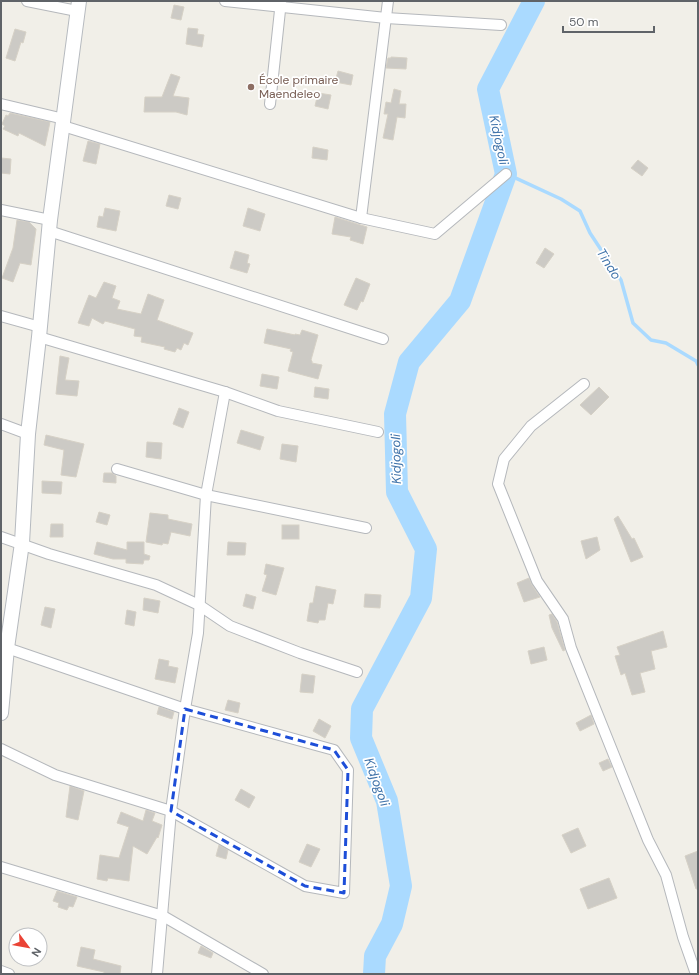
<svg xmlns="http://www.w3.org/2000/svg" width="699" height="975" font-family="'DM Sans',sans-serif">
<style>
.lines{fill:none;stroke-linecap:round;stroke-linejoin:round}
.stream{stroke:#aadaff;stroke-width:3.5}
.river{stroke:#aadaff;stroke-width:22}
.building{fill:#cccac5;stroke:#d6d1c6}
.street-casing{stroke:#b5b8bc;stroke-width:12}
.secondary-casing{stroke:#b6babf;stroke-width:16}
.street{stroke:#fff;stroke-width:10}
.secondary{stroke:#fff;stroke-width:14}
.marked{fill:none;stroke:#1d4ed8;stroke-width:3;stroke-dasharray:8 5;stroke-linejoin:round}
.education-dot{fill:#8d6e63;stroke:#fff;stroke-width:1.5}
.labels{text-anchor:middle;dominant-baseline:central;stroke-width:3.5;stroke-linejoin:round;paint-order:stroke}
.education-label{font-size:12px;fill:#785e54;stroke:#fff;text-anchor:start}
.water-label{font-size:13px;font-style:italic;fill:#4174aa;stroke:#fff}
</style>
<rect width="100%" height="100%" fill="#f1efe8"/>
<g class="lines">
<path class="stream" d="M 507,174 L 561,199 L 580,211 L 590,233 L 621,280 L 633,323 L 651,340 L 666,343 L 696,361 L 698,365"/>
<path class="river" d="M 374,974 L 375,956 L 392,924 L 401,886 L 387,801 L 361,738 L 362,709 L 421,598 L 426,549 L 397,492 L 395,414 L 409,362 L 460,301 L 506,174 L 488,89 L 534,1"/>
</g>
<g class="building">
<path d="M 174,5 L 184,7 L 181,20 L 171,18 Z"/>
<path d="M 188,28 L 198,29 L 197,34 L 204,35 L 202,47 L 186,44 Z"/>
<path d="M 15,29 L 26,32 L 23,43 L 21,42 L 15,61 L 6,58 Z"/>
<path d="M 391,57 L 407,58 L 406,69 L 386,68 L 388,58 L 391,58 Z"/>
<path d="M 338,71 L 353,75 L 351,85 L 335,82 Z"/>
<path d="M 171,74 L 180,77 L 173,96 L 189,98 L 187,115 L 176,112 L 144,112 L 145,97 L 162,97 Z"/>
<path d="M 394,89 L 401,91 L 399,104 L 406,104 L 405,118 L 397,117 L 393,140 L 383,138 L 388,114 L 384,114 L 386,102 L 391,103 Z"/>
<path d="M 318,93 L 331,95 L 328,109 L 315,106 Z"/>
<path d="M 10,113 L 50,122 L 45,146 L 19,133 L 18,136 L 3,129 L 5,126 L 2,124 L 6,115 L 8,116 Z"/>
<path d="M 88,141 L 100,144 L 96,164 L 83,161 Z"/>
<path d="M 313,147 L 328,150 L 327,160 L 312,158 Z"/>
<path d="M 1,158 L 11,159 L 10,174 L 1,173 Z"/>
<path d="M 638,160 L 648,168 L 642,176 L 631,168 Z"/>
<path d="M 169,195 L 181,198 L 178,209 L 166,206 Z"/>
<path d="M 105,208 L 120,211 L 116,231 L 97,227 L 99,216 L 103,217 Z"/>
<path d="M 248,208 L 265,214 L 260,231 L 243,226 Z"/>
<path d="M 335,217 L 367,227 L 363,244 L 350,240 L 351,237 L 332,234 Z"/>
<path d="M 17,220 L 29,222 L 36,229 L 31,265 L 20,263 L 13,282 L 2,278 L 13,248 Z"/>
<path d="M 545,248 L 554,254 L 544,268 L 536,263 Z"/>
<path d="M 235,251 L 249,255 L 247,263 L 250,264 L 247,273 L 230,268 Z"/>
<path d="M 356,278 L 370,284 L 363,302 L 361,301 L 357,310 L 344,305 Z"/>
<path d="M 104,282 L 116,286 L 112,298 L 120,301 L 117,309 L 141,314 L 148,294 L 164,300 L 157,320 L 193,333 L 188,345 L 184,343 L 181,350 L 177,348 L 175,352 L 164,349 L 165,347 L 141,342 L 142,337 L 134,336 L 135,329 L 105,321 L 103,324 L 92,318 L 89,326 L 78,323 L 89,295 L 96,298 Z"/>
<path d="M 267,329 L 295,335 L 295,334 L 300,335 L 302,330 L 318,335 L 311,360 L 312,361 L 312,363 L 322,365 L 318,379 L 288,371 L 293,352 L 290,351 L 291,349 L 264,343 Z"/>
<path d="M 60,356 L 69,358 L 65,380 L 79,381 L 77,396 L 56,394 Z"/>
<path d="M 262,374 L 279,377 L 277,389 L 260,386 Z"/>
<path d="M 315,387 L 329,389 L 328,399 L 314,397 Z"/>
<path d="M 599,387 L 609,397 L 591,415 L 580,405 Z"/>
<path d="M 179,408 L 189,412 L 183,428 L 173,424 Z"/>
<path d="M 241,430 L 264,437 L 260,450 L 237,443 Z"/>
<path d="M 46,435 L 84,444 L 76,477 L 61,475 L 64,450 L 44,445 Z"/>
<path d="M 147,442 L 162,443 L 161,459 L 146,457 Z"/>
<path d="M 282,444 L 298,446 L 296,462 L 280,459 Z"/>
<path d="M 104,473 L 112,473 L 116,476 L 116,483 L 103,482 Z"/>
<path d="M 42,481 L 62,482 L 61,494 L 42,493 Z"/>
<path d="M 99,512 L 110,515 L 107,525 L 96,522 Z"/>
<path d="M 150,513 L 168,515 L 168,519 L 192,524 L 190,536 L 171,532 L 168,544 L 163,543 L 162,545 L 146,542 Z"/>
<path d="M 618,516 L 632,539 L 634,538 L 643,557 L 631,562 L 614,519 Z"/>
<path d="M 51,524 L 63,524 L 63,537 L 50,537 Z"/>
<rect x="282" y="525" width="17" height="14"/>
<path d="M 597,537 L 600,550 L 586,559 L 581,541 Z"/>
<path d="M 97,542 L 127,550 L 127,542 L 144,542 L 144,554 L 150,556 L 149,560 L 144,560 L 143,564 L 126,563 L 126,559 L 113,559 L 94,554 Z"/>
<path d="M 228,542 L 246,543 L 245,555 L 227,555 Z"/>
<path d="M 266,564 L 284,568 L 276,595 L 262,591 L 267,575 L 264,574 Z"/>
<path d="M 529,578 L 532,585 L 540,597 L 524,602 L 517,583 Z"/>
<path d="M 316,586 L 336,590 L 333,604 L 328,603 L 325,620 L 319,620 L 318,623 L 307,621 L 310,603 L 313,603 Z"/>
<path d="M 246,594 L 256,597 L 253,609 L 243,606 Z"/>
<path d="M 365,594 L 381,595 L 380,608 L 364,607 Z"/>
<path d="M 144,598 L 160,601 L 158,613 L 143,610 Z"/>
<path d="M 45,607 L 55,609 L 51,628 L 41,625 Z"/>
<path d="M 127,610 L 136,612 L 134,626 L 125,624 Z"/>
<path d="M 552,614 L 557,622 L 565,650 L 563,651 L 552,628 L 549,615 Z"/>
<path d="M 663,631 L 667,647 L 651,651 L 655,669 L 640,673 L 645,692 L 632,695 L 625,673 L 621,675 L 615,656 L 620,655 L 617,647 Z"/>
<path d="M 544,647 L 547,660 L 531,664 L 528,651 Z"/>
<path d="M 159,659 L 169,661 L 168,666 L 178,668 L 175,683 L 155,679 Z"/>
<path d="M 302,674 L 315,676 L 313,693 L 300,692 Z"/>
<path d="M 228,700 L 240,703 L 238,713 L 225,710 Z"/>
<path d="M 159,707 L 174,712 L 172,719 L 157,714 Z"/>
<path d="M 591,715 L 594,724 L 580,731 L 576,723 Z"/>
<path d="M 319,719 L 331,726 L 325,738 L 313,731 Z"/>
<path d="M 608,759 L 612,767 L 603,771 L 599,763 Z"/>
<path d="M 70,786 L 84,791 L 78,820 L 66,817 Z"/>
<path d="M 241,789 L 255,797 L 249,808 L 235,800 Z"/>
<path d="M 146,810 L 155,813 L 152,821 L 162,825 L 158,838 L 157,837 L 147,854 L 133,846 L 129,881 L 108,878 L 107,881 L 97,879 L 100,855 L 119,858 L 129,827 L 117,823 L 121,812 L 143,821 Z"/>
<path d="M 578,828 L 586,846 L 571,853 L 562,835 Z"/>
<path d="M 307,844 L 320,849 L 311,867 L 299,862 Z"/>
<path d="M 219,845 L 228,850 L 226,859 L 216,856 Z"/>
<path d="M 698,851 L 698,889 L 696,889 L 685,856 Z"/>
<path d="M 609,878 L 617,898 L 588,909 L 580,889 Z"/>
<path d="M 57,891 L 77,897 L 73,907 L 69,906 L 67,910 L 58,907 L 59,903 L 53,901 Z"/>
<path d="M 201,946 L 213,953 L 211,958 L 198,953 Z"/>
<path d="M 81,947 L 95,950 L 93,959 L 121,966 L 120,974 L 104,974 L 104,972 L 77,966 Z"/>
</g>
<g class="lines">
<defs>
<g id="street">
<path d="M 27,1 L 77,11"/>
<path d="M 225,1 L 386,18 L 501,25"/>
<path d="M 1,104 L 64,119"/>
<path d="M 270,104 L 281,1"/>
<path d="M 63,126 L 361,218 L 435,234 L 506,174"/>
<path d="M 1,210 L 50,220"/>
<path d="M 361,218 L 388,1"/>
<path d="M 49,231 L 383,339"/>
<path d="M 1,316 L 40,327"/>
<path d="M 39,337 L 225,392 L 278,411 L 378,432"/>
<path d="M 584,384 L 531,426 L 504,459 L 498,484 L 537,581 L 563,619 L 571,648 L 648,840 L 666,875 L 683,937 L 696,974"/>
<path d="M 1,424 L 28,434"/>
<path d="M 117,469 L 206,495 L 366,528"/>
<path d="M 1,537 L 49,554 L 156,585 L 199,605 L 230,626 L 300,653 L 357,672"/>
<path d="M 1,749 L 55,775 L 171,811 L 305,886 L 344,893 L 348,770 L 334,750 L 185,709 L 7,648"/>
<path d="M 1,867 L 163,916 L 263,974"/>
<path d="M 1,971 L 9,974"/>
<path d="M 157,974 L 171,811 L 185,709 L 198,633 L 206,495 L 225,392"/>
</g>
<path id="secondary" d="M 1,713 L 7,648 L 22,543 L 28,434 L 39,337 L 50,220 L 79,1"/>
</defs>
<use href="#street" class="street-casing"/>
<use href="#secondary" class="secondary-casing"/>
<use href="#street" class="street"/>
<use href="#secondary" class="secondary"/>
</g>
<path class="marked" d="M 185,709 L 334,750 L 348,770 L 344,893 L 305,886 L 171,811 Z"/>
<circle class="education-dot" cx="251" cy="87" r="4"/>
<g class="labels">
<g class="education-label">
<text x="259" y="80">École primaire<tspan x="259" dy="14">Maendeleo</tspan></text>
</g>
<g class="water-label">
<text transform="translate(499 140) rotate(78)">Kidjogoli</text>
<text transform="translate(609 264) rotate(58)">Tindo</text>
<text transform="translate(396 459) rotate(-91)">Kidjogoli</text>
<text transform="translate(377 782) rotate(70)">Kidjogoli</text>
</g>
</g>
<rect width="699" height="975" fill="none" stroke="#5f6368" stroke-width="4"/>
<g transform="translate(28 947) rotate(122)"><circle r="19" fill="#ffffff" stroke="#bfc1c3"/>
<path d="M0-3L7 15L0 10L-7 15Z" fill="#ea4335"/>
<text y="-6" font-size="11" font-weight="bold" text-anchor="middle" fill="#5f6368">N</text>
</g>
<path d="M563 26v6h91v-6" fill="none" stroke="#5f6368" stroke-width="2"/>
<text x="569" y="26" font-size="12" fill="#5f6368" stroke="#ffffff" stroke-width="3" paint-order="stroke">50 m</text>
</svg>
